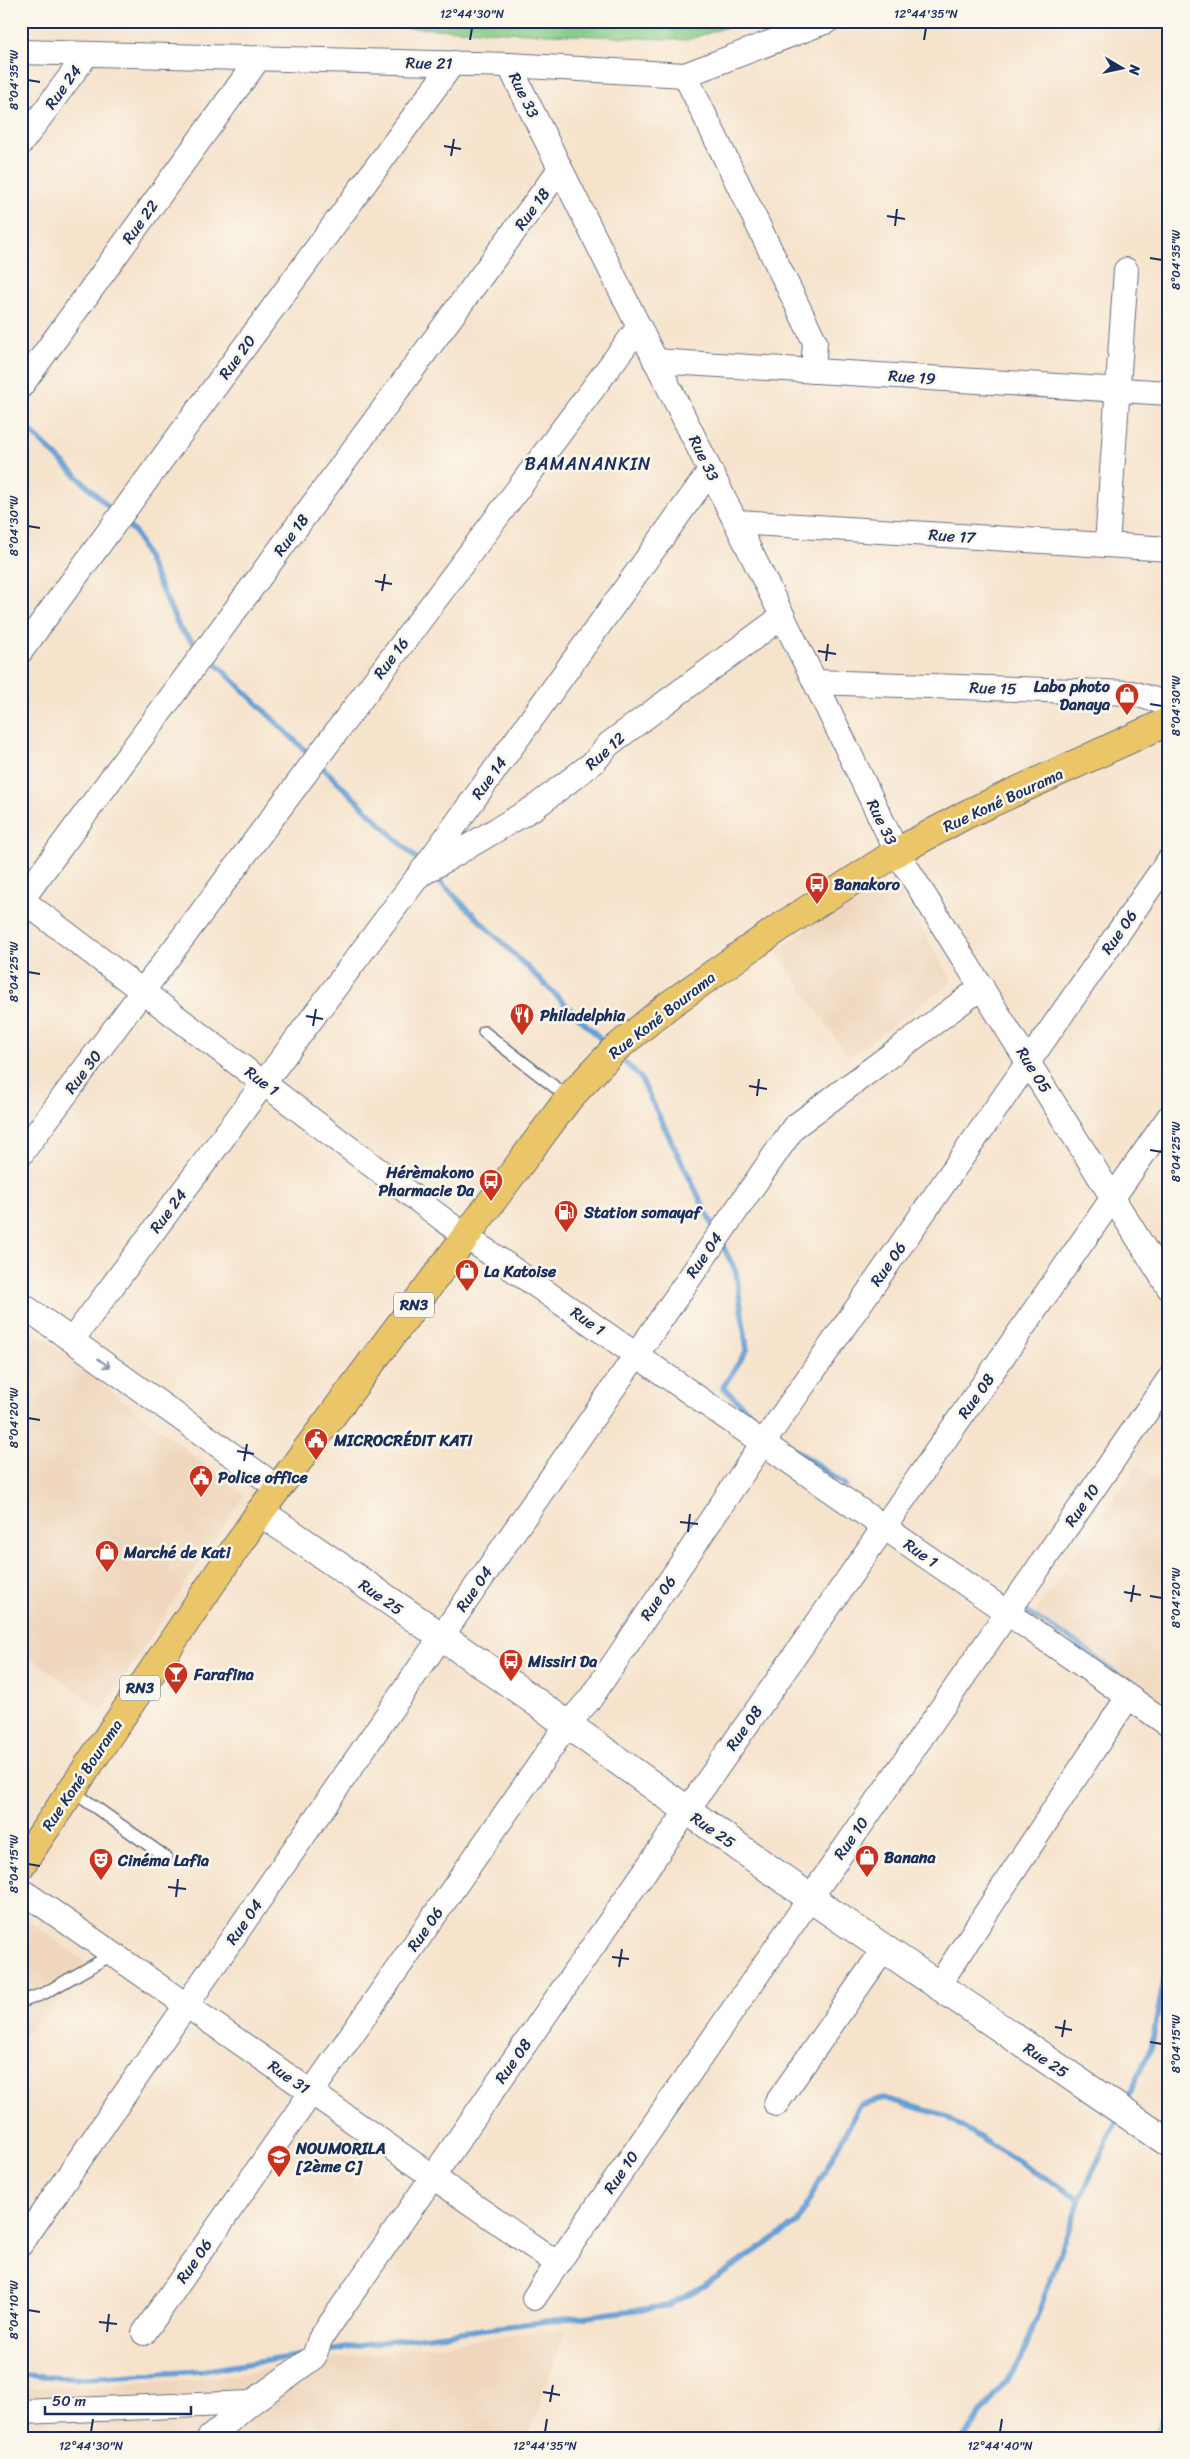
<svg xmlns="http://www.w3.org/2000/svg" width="1190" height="2459" font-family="Sriracha,sans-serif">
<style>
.built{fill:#efd6bc}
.green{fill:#86cc87;stroke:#507e72}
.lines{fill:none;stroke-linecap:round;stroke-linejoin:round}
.stream{stroke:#659fd5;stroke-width:5.5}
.service-casing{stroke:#686e84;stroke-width:14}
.minor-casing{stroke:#686e84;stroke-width:26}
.tertiary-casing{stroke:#686e84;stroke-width:30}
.trunk-casing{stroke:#686e84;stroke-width:30}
.service{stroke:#fff;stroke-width:11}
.minor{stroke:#fff;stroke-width:24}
.tertiary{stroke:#fff;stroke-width:28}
.trunk{stroke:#ebc669;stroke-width:28}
.oneway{stroke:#8d97ae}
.ticks{fill:none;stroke:#1b2f5e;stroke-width:2}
.labels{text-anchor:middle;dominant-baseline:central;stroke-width:5;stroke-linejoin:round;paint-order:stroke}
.shield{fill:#fbf7ec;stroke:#5e6b89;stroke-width:1}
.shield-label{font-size:15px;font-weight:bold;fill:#1b2f5e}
.street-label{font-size:16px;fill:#1b2f5e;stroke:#fbf7ec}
.poi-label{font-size:16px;font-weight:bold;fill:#1b2f5e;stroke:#fbf7ec;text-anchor:start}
.neighbourhood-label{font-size:18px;letter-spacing:1px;fill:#1b2f5e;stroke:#fbf7ec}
.neatline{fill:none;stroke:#1b2f5e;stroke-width:2}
.ticks-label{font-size:12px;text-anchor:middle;fill:#1b2f5e}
</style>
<rect width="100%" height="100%" fill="#fbf7ec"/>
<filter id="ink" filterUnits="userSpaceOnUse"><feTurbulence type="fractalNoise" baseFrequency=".02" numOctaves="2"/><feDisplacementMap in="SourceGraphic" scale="10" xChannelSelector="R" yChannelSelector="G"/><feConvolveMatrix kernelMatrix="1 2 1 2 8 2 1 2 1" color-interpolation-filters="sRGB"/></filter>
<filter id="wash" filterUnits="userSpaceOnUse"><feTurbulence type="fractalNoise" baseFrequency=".0096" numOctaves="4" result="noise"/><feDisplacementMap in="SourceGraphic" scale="20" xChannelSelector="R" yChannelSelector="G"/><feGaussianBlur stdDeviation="1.12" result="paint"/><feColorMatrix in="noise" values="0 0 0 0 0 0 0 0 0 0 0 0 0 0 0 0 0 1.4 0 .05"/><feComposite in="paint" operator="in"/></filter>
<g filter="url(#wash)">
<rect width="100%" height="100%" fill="#f6e3cc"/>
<g class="built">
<path d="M 894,882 L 953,981 L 849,1057 L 776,952 L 824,916 Z"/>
<path d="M 21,1321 L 244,1495 L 102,1710 L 21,1651 Z"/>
<path d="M 1138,1465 L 1169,1487 L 1169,1709 L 1034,1614 Z"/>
<path d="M 21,1915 L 92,1967 L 21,2038 Z"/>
<path d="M 566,2328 L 529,2438 L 21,2438 L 21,2388 L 104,2386 L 214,2378 L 326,2360 Z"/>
</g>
<g class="green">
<path d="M 252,21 L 745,21 L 687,40 Z"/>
<path d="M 1169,2397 L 1169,2438 L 1153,2438 Z"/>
</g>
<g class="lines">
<g class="stream">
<path d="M 21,422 L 115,513"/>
<path d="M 123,521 L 135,532 L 180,629 L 199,648"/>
<path d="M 208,656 L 311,756"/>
<path d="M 319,764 L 422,864"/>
<path d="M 432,874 L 608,1046"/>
<path d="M 618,1056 L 640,1077 L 715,1230"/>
<path d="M 721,1242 L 736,1272 L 747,1350 L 723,1387 L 766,1428"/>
<path d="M 775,1435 L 845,1485"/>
<path d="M 1020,1608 L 1074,1641 L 1121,1678"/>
<path d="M 1124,2105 L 1151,2048 L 1169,1954"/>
<path d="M 322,2352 L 389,2341 L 667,2306 L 705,2285 L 797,2223 L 860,2105 L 883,2098 L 943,2115 L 1080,2199"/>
<path d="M 21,2375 L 86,2378 L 201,2371 L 303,2355"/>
<path d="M 963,2438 L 1021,2360 L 1080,2199 L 1118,2118"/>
</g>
</g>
</g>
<g filter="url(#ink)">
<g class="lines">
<defs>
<g id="service">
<path d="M 484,1032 L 569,1098"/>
<path d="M 71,1790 L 167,1858"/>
<path d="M 21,2002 L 45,1993 L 113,1954"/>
</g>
<g id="minor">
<path d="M 21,52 L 509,65 L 685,75 L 827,21"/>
<path d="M 509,65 L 815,682 L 897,852 L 1169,1288"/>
<path d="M 685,75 L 815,342 L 813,371"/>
<path d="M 21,143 L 87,54"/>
<path d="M 655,361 L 1169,393"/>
<path d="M 21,386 L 259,58"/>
<path d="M 736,522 L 1169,549"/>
<path d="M 1107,545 L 1126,270"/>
<path d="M 21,651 L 453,63"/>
<path d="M 815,682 L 1132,693 L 1169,704"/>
<path d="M 425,872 L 535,807 L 594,762 L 609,744 L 783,616"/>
<path d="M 21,899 L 465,1236 L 1169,1725"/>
<path d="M 21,901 L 560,169"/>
<path d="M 21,1154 L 639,327"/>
<path d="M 21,1304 L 278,1488"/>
<path d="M 72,1340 L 425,867 L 710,471"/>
<path d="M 21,1890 L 558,2264"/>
<path d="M 938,1986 L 1128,1697"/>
<path d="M 776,2104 L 884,1949"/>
<path d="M 21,2244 L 794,1127 L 982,987"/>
<path d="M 534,2298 L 1169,1379"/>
<path d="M 144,2333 L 567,1725 L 590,1699 L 763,1443 L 1169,860"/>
<path d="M 21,2412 L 251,2403"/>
<path d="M 209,2438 L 251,2403 L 314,2357 L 320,2339 L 1169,1117"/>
</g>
<path id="tertiary" d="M 260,1512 L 515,1687 L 810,1898 L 1169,2143"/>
<path id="trunk" d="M 21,1865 L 260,1512 L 569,1098 L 613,1051 L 669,1005 L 779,928 L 897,852 L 967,814 L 1169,721"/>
</defs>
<use href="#service" class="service-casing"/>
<use href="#minor" class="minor-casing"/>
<use href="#tertiary" class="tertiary-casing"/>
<use href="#trunk" class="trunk-casing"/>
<use href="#service" class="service"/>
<use href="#minor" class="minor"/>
<use href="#tertiary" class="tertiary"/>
<use href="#trunk" class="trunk"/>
</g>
<defs><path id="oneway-shaft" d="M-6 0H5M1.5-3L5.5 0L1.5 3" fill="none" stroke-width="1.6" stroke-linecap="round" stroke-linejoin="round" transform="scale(1.25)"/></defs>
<use class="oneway" href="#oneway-shaft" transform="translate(104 1363) rotate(36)"/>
</g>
<path class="ticks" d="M 470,40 L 472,28M 924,40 L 926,28M 28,80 L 40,82M 444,146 L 461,149M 451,156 L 454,139M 887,216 L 905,219M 895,226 L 897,209M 1150,258 L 1162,260M 28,526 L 40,528M 375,581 L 392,584M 382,591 L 385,574M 818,651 L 836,654M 826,661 L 828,644M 1150,704 L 1162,706M 28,972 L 40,974M 306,1016 L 323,1019M 313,1026 L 316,1009M 749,1086 L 767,1089M 757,1096 L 759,1079M 1150,1150 L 1162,1152M 28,1418 L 40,1420M 237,1451 L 254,1454M 244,1461 L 247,1444M 680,1522 L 698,1524M 688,1532 L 690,1514M 1124,1592 L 1141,1595M 1150,1596 L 1162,1598M 1131,1602 L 1134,1585M 28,1864 L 40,1866M 168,1887 L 186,1889M 176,1897 L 178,1879M 612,1957 L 629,1959M 619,1967 L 622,1949M 1055,2027 L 1072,2030M 1062,2037 L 1065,2020M 1150,2042 L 1162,2044M 28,2310 L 40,2312M 99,2322 L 117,2324M 107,2332 L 109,2314M 543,2392 L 560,2395M 550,2402 L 553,2385M 91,2432 L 93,2419M 545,2432 L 547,2419M 1000,2432 L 1002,2419"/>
<defs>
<symbol id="shop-pin" viewBox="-11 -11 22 30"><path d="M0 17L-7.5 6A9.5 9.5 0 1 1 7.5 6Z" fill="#c8321e" stroke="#fbf7ec"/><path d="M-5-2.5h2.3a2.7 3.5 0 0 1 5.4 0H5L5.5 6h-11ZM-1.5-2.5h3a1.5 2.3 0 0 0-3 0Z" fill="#fff"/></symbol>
<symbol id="bus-pin" viewBox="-11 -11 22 30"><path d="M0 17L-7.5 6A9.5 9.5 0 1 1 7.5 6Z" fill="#c8321e" stroke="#fbf7ec"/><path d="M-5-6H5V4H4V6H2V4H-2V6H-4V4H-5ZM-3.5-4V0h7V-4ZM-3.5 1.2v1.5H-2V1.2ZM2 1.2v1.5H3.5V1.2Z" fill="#fff"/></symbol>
<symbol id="restaurant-pin" viewBox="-11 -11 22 30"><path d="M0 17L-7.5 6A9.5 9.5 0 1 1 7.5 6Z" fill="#c8321e" stroke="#fbf7ec"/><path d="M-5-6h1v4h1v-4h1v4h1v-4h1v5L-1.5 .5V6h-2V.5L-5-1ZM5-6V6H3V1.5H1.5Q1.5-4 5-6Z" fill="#fff"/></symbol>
<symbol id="fuel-pin" viewBox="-11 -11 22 30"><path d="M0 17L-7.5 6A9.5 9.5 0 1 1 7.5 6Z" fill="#c8321e" stroke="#fbf7ec"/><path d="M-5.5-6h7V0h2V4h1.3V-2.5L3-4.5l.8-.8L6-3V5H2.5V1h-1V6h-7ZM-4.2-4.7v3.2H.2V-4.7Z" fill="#fff"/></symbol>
<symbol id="civic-pin" viewBox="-11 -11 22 30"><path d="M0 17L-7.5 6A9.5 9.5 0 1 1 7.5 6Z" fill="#c8321e" stroke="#fbf7ec"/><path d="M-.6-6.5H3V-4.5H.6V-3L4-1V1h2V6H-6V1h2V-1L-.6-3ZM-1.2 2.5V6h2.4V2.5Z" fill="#fff"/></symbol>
<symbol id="bar-pin" viewBox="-11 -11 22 30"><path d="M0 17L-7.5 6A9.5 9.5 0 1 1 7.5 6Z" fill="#c8321e" stroke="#fbf7ec"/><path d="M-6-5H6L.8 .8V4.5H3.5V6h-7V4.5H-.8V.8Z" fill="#fff"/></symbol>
<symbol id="theatre-pin" viewBox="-11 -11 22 30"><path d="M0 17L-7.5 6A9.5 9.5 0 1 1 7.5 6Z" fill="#c8321e" stroke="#fbf7ec"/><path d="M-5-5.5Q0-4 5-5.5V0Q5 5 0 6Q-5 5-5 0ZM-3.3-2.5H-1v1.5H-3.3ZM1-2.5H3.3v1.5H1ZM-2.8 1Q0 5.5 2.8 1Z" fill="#fff"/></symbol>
<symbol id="school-pin" viewBox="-11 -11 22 30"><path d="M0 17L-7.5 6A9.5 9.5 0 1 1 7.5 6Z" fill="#c8321e" stroke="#fbf7ec"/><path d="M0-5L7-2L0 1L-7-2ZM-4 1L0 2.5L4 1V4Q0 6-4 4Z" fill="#fff"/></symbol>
</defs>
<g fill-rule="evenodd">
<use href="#shop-pin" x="1113" y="681" width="28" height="38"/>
<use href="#bus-pin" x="803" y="870" width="28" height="38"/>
<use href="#restaurant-pin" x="508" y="1001" width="28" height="38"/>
<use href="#bus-pin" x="477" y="1167" width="28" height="38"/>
<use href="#fuel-pin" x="552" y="1198" width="28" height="38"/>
<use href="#shop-pin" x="453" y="1257" width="28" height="38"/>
<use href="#civic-pin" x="302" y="1426" width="28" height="38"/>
<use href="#civic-pin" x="187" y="1463" width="28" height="38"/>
<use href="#shop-pin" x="93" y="1538" width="28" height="38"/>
<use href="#bus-pin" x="497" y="1647" width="28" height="38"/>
<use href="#bar-pin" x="162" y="1660" width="28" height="38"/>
<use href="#shop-pin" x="853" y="1843" width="28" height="38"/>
<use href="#theatre-pin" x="87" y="1846" width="28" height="38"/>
<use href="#school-pin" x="265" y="2143" width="28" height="38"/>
</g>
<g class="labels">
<g class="shield">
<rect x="394" y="1292.5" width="40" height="25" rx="4"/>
<rect x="120" y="1675.5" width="40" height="25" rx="4"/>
</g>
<g class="shield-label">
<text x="414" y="1305">RN3</text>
<text x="140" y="1688">RN3</text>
</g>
<g class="street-label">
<text transform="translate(429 63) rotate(1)">Rue 21</text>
<text transform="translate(63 87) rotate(-54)">Rue 24</text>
<text transform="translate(524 95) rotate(64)">Rue 33</text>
<text transform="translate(532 209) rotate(-54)">Rue 18</text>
<text transform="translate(140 222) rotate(-54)">Rue 22</text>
<text transform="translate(237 357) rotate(-54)">Rue 20</text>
<text transform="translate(912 377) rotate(4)">Rue 19</text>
<text transform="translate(704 458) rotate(64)">Rue 33</text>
<text transform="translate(291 535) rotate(-54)">Rue 18</text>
<text transform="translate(952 536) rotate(4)">Rue 17</text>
<text transform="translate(391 658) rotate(-53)">Rue 16</text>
<text transform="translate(993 688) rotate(2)">Rue 15</text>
<text transform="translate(605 751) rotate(-42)">Rue 12</text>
<text transform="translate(489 778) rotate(-54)">Rue 14</text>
<text transform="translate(1003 800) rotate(-25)">Rue Koné Bourama</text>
<text transform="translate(882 822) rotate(64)">Rue 33</text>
<text transform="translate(1119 932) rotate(-55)">Rue 06</text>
<text transform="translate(662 1015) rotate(-38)">Rue Koné Bourama</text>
<text transform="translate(1034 1070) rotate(58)">Rue 05</text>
<text transform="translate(83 1072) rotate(-53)">Rue 30</text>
<text transform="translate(262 1081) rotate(37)">Rue 1</text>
<text transform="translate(168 1211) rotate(-53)">Rue 24</text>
<text transform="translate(704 1255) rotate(-55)">Rue 04</text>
<text transform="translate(888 1264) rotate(-55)">Rue 06</text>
<text transform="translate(588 1321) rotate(35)">Rue 1</text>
<text transform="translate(976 1396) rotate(-55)">Rue 08</text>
<text transform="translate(1082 1505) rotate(-55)">Rue 10</text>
<text transform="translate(921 1553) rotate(35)">Rue 1</text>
<text transform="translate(474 1589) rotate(-55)">Rue 04</text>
<text transform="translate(381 1597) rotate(35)">Rue 25</text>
<text transform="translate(658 1598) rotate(-56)">Rue 06</text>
<text transform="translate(744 1728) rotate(-55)">Rue 08</text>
<text transform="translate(82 1775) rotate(-56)">Rue Koné Bourama</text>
<text transform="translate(713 1830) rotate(35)">Rue 25</text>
<text transform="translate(851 1838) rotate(-55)">Rue 10</text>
<text transform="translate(244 1922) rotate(-55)">Rue 04</text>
<text transform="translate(425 1929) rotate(-55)">Rue 06</text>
<text transform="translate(1046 2060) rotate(34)">Rue 25</text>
<text transform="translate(513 2061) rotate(-55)">Rue 08</text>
<text transform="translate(289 2077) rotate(35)">Rue 31</text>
<text transform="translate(621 2172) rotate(-55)">Rue 10</text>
<text transform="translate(194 2261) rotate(-55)">Rue 06</text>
</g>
<g class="poi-label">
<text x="1110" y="686" text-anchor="end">Labo photo<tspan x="1110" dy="18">Danaya</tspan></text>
<text x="834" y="884">Banakoro</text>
<text x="540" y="1015">Philadelphia</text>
<text x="474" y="1172" text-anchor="end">Hérèmakono<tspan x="474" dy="18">Pharmacie Da</tspan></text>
<text x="584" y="1212">Station somayaf</text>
<text x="484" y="1271">La Katoise</text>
<text x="334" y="1440">MICROCRÉDIT KATI</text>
<text x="218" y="1477">Police office</text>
<text x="124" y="1552">Marché de Kati</text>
<text x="528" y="1661">Missiri Da</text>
<text x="194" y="1674">Farafina</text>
<text x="884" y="1857">Banana</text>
<text x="118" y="1860">Cinéma Lafia</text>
<text x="296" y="2148">NOUMORILA<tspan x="296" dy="18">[2ème C]</tspan></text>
</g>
<g class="neighbourhood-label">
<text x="588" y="464">BAMANANKIN</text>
</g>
</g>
<rect width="1190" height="2459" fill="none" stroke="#fbf7ec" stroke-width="55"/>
<g transform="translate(1122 68) rotate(99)" stroke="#fbf7ec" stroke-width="4" paint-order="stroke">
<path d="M0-4L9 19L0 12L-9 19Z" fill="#1b2f5e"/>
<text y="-8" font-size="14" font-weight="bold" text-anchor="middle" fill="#1b2f5e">N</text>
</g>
<path d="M45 2406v8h146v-8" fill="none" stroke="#1b2f5e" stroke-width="2.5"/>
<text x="52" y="2406" font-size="15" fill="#1b2f5e" stroke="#fbf7ec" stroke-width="4" paint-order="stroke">50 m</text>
<rect x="28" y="28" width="1134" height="2404" class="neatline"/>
<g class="ticks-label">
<text x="472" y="18">12°44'30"N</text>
<text x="926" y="18">12°44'35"N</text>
<text transform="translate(14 80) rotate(-90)" y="4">8°04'35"W</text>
<text transform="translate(1176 260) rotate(-90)" y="4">8°04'35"W</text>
<text transform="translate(14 526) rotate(-90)" y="4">8°04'30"W</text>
<text transform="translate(1176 706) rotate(-90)" y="4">8°04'30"W</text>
<text transform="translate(14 972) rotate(-90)" y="4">8°04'25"W</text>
<text transform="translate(1176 1152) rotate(-90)" y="4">8°04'25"W</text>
<text transform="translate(14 1418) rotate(-90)" y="4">8°04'20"W</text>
<text transform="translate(1176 1598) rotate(-90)" y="4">8°04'20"W</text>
<text transform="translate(14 1864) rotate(-90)" y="4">8°04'15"W</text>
<text transform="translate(1176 2044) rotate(-90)" y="4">8°04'15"W</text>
<text transform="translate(14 2310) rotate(-90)" y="4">8°04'10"W</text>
<text x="91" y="2450">12°44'30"N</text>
<text x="545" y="2450">12°44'35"N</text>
<text x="1000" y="2450">12°44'40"N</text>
</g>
</svg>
